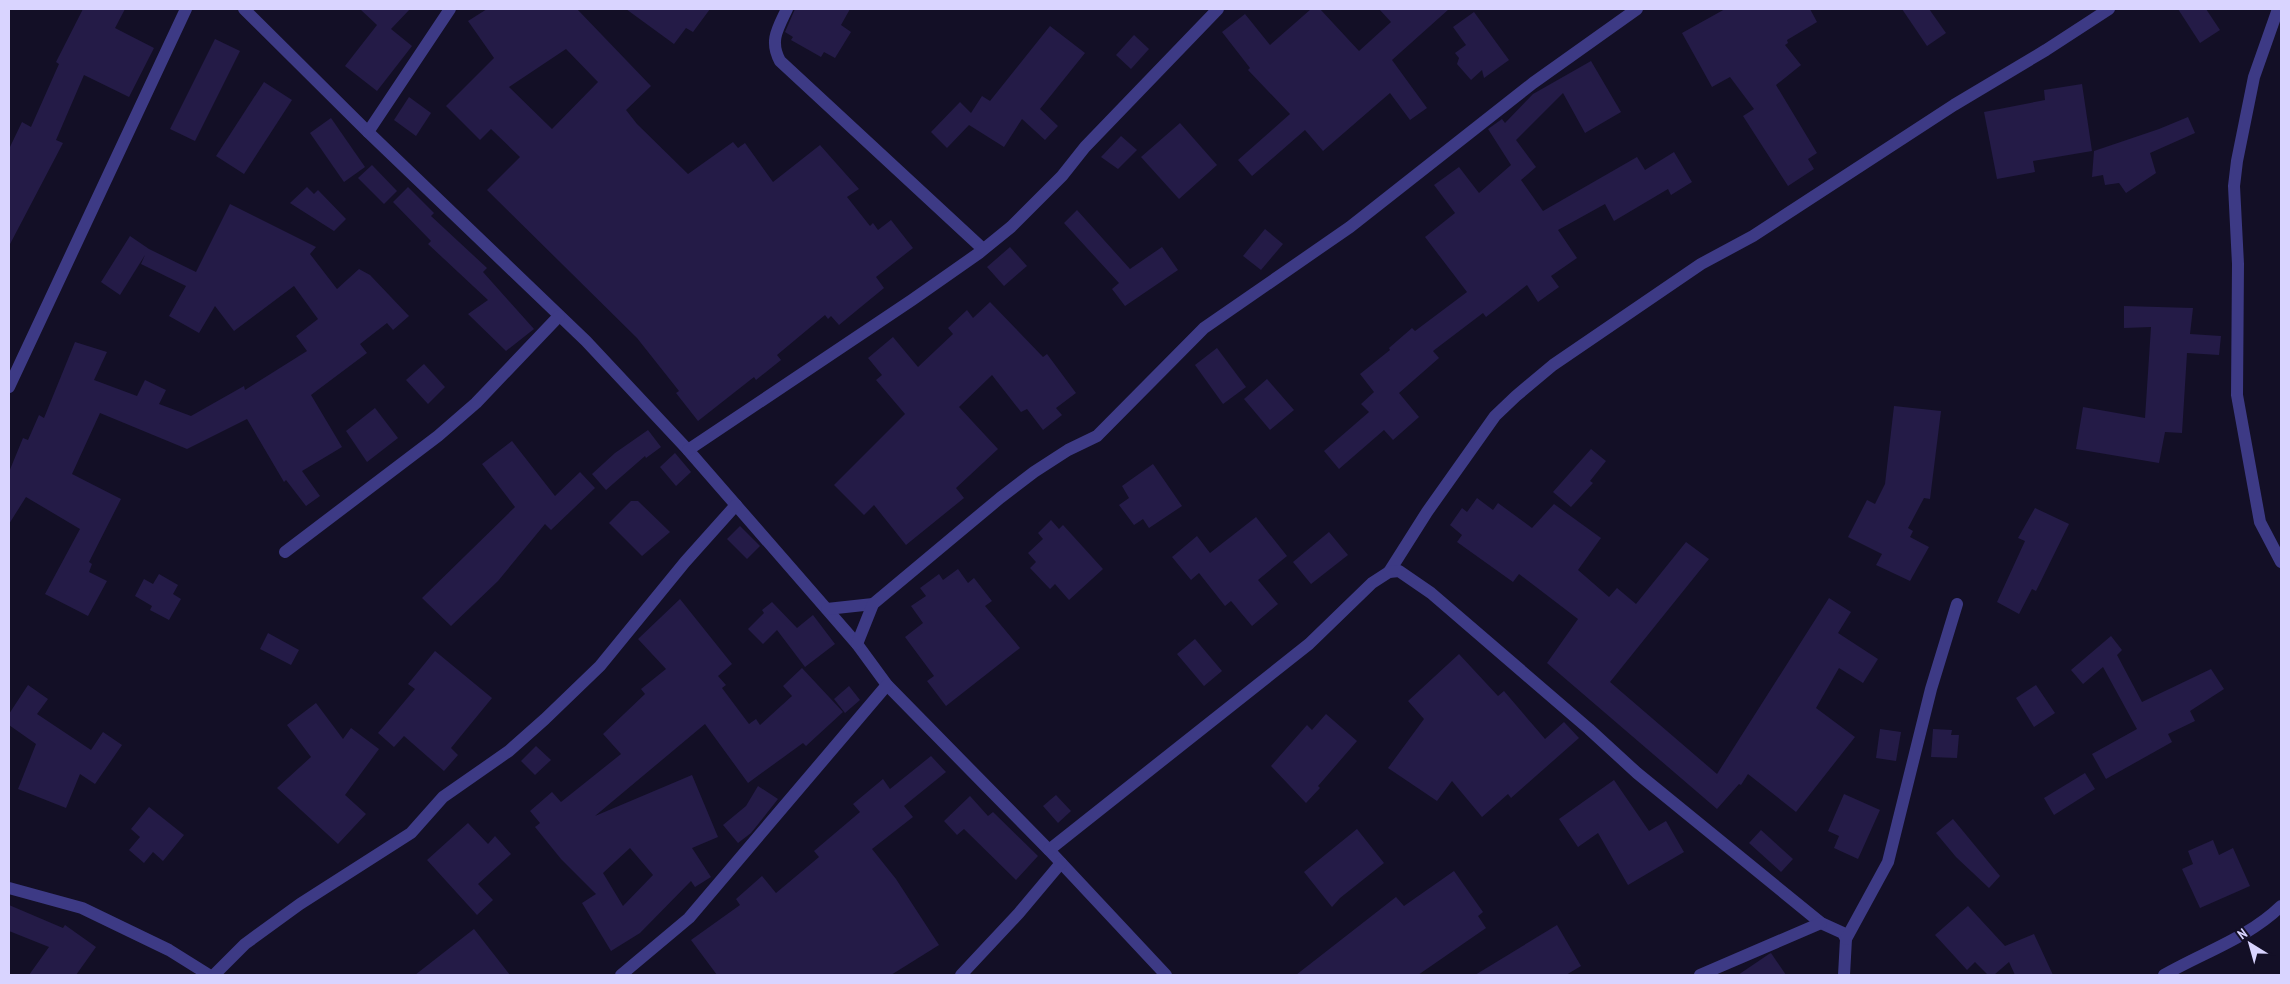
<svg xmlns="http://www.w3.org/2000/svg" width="2290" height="984" font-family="'PT Sans Narrow',sans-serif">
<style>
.building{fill:#241b47;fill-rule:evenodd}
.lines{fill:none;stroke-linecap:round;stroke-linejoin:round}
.minor{stroke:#3d3a85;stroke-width:12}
.tertiary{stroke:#3d3a85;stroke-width:12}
</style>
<rect width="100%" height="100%" fill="#130f26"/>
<g class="building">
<path d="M 83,9 L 125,9 L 115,28 L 154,48 L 129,97 L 84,75 L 56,140 L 63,143 L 9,246 L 9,149 L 22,122 L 31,127 L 59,64 L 56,62 Z"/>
<path d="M 360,9 L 410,9 L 391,29 L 412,46 L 377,91 L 345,66 L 377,25 Z"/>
<path d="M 487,9 L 577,9 L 651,86 L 626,110 L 637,124 L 688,174 L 733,142 L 738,148 L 745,143 L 773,182 L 820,145 L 859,189 L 847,197 L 870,226 L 873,223 L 878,230 L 891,220 L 913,248 L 876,277 L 884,288 L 839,325 L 831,316 L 828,319 L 825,315 L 777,355 L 781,360 L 756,380 L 754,377 L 698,421 L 676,393 L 679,391 L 637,338 L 487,190 L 520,157 L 491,129 L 480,140 L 446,106 L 494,58 L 468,21 ZM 566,49 L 598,82 L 552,129 L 509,87 Z"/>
<path d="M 626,9 L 710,9 L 693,32 L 686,28 L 674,44 Z"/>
<path d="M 795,9 L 850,9 L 841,25 L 851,32 L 835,58 L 824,52 L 821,57 L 791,40 L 793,37 L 785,32 Z"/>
<path d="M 1311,9 L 1320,9 L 1359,51 L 1391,22 L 1379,9 L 1449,9 L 1392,60 L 1427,108 L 1410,120 L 1390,93 L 1323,151 L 1305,130 L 1252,176 L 1238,160 L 1290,114 L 1248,70 L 1250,68 L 1222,32 L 1245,14 L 1270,45 Z"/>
<path d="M 1725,9 L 1810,9 L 1817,22 L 1787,40 L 1788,43 L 1785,45 L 1801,65 L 1776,85 L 1817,153 L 1808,159 L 1814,169 L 1788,186 L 1743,116 L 1754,109 L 1730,77 L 1712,87 L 1682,33 Z"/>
<path d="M 1902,9 L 1929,9 L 1946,33 L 1927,46 Z"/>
<path d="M 2178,9 L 2206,9 L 2220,30 L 2200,43 Z"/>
<path d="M 1474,12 L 1509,60 L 1484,78 L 1482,70 L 1471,80 L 1457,64 L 1459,58 L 1455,53 L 1466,45 L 1453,27 Z"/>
<path d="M 1050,26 L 1085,53 L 1040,109 L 1058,126 L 1045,140 L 1022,119 L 1004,147 L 969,125 L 947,148 L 931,132 L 960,102 L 971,113 L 982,96 L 990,101 Z"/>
<path d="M 1134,35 L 1149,49 L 1131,69 L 1116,55 Z"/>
<path d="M 215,39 L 240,51 L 195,141 L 170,129 Z"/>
<path d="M 1591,61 L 1621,112 L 1585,133 L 1563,93 L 1516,140 L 1536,167 L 1521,180 L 1543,211 L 1637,157 L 1645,170 L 1674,152 L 1692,182 L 1671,195 L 1668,189 L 1614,221 L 1605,204 L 1558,230 L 1577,258 L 1551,276 L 1559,287 L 1538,302 L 1527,285 L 1486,317 L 1483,313 L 1433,351 L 1439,358 L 1399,393 L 1419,417 L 1393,440 L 1384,430 L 1339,469 L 1324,451 L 1369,412 L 1361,404 L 1374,392 L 1360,374 L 1390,350 L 1389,348 L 1412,328 L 1415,331 L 1467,292 L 1425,237 L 1455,213 L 1434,185 L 1459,167 L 1479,193 L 1511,165 L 1488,129 L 1502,119 L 1505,123 L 1533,94 Z"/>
<path d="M 264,82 L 292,100 L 244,174 L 216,156 Z"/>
<path d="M 2082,84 L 2092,151 L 2033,161 L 2035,172 L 1997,179 L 1984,112 L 2045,100 L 2044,90 Z"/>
<path d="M 409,97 L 431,113 L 416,136 L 394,120 Z"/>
<path d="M 2188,117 L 2195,133 L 2150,153 L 2156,173 L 2126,193 L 2119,183 L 2105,185 L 2103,175 L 2092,177 L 2094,151 L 2159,129 Z"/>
<path d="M 331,118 L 365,167 L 344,182 L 310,133 Z"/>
<path d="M 1180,123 L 1217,165 L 1179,199 L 1141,157 Z"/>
<path d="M 1121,136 L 1137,150 L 1118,169 L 1101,157 Z"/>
<path d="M 372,165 L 397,191 L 384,204 L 358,178 Z"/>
<path d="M 307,187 L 314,194 L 318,190 L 346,219 L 334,231 L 290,203 Z"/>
<path d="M 408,187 L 434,213 L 431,216 L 487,268 L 483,272 L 534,329 L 506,351 L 468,314 L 488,300 L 428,244 L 431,241 L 393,202 Z"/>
<path d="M 230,204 L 316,247 L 310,254 L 337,289 L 359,269 L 370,275 L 409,316 L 393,330 L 387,323 L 360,344 L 367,353 L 311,395 L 342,447 L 302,471 L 320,496 L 306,506 L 286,480 L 284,482 L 247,419 L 187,449 L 100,413 L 72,474 L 121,499 L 89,562 L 92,564 L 89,572 L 107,581 L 88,616 L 45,594 L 80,529 L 26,497 L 9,524 L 9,472 L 23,438 L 28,440 L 39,415 L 44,418 L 75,342 L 107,352 L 94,380 L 137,396 L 145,380 L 166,390 L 159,404 L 191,416 L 244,386 L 245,390 L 307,351 L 296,336 L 318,319 L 294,286 L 234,331 L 215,306 L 199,333 L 169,316 L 186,286 L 141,264 L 145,255 L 120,295 L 101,282 L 130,236 L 149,249 L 196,272 Z"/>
<path d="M 1077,210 L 1130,269 L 1162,247 L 1178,270 L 1125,306 L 1112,289 L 1119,283 L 1064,223 Z"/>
<path d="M 1265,229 L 1283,244 L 1261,270 L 1243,256 Z"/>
<path d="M 1010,247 L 1027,266 L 1004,286 L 987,267 Z"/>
<path d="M 990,302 L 1043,357 L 1047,354 L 1076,393 L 1056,408 L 1062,415 L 1043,430 L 1027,409 L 1021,412 L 992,375 L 959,407 L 998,449 L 956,488 L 964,498 L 906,545 L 874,505 L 864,515 L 834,485 L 905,414 L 876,380 L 882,375 L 868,358 L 893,337 L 918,367 L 953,334 L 948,328 L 967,310 L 973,318 Z"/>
<path d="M 2124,306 L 2193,308 L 2190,334 L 2221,336 L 2219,355 L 2187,353 L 2182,433 L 2165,432 L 2159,463 L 2076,449 L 2083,407 L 2145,418 L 2151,327 L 2124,328 Z"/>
<path d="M 1217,348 L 1246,387 L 1223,404 L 1195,365 Z"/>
<path d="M 424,364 L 445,387 L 428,404 L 406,380 Z"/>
<path d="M 1267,379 L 1294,410 L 1270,430 L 1244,399 Z"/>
<path d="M 1894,406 L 1941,411 L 1930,499 L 1924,498 L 1908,528 L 1913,531 L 1910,537 L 1929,547 L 1910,581 L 1876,565 L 1882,554 L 1848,537 L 1867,500 L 1875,504 L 1885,484 Z"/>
<path d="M 375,408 L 398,438 L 367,462 L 346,431 Z"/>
<path d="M 648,430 L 661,447 L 646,458 L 645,456 L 606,490 L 592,474 L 615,453 Z"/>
<path d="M 512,441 L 555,496 L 580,472 L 595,488 L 551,530 L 545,524 L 498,581 L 451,626 L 422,598 L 515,507 L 482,464 Z"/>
<path d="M 1591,449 L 1606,461 L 1590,481 L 1593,483 L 1571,507 L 1553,492 Z"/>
<path d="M 675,453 L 691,472 L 676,486 L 660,467 Z"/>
<path d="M 1153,464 L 1182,506 L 1149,528 L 1143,519 L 1134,525 L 1119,505 L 1129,498 L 1122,486 Z"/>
<path d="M 1477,498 L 1493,510 L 1498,503 L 1532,528 L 1554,504 L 1601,538 L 1578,570 L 1609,597 L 1617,588 L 1636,604 L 1686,542 L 1709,559 L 1610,682 L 1717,774 L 1829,598 L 1851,612 L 1838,633 L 1878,659 L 1863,683 L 1839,668 L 1816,708 L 1855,737 L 1796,812 L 1748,774 L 1741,785 L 1739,784 L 1717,809 L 1547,663 L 1578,619 L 1519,574 L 1513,582 L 1457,542 L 1462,535 L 1450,525 L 1462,508 L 1467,512 Z"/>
<path d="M 631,501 L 638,501 L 670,532 L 642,556 L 609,523 Z"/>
<path d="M 2035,508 L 2069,524 L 2036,591 L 2032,589 L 2019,614 L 1997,602 L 2025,541 L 2018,538 Z"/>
<path d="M 1256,517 L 1287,556 L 1258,580 L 1278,604 L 1252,626 L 1231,601 L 1225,606 L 1199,573 L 1191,580 L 1172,557 L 1197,536 L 1210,553 Z"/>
<path d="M 1051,520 L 1059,529 L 1063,525 L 1103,569 L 1069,600 L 1055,584 L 1050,589 L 1030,568 L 1036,562 L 1028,553 L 1043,539 L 1038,533 Z"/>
<path d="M 740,526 L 760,546 L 747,559 L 727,539 Z"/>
<path d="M 1329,532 L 1348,555 L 1311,584 L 1293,562 Z"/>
<path d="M 958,569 L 968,583 L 974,578 L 992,601 L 985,606 L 1020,648 L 946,706 L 927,681 L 934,676 L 905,637 L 923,623 L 911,606 L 926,596 L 920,588 L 939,574 L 943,580 Z"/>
<path d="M 159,574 L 178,585 L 173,594 L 181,599 L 169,620 L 150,610 L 152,606 L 135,596 L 144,579 L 153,584 Z"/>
<path d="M 680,599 L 732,664 L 718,676 L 726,685 L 722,688 L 749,724 L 756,719 L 760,725 L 792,696 L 783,686 L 802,668 L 843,712 L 806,746 L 803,743 L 748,783 L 705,724 L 595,816 L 692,775 L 718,837 L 692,848 L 711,877 L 695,887 L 691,881 L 640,933 L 611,951 L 582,903 L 596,894 L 561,859 L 535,827 L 540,823 L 530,811 L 552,792 L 561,802 L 621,754 L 603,734 L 645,694 L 641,689 L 666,669 L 638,639 ZM 630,848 L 653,875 L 623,906 L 603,873 Z"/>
<path d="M 772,602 L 797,628 L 813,615 L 835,644 L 805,667 L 777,630 L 763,644 L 748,629 L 764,613 L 762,610 Z"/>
<path d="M 268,633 L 299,650 L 291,665 L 260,649 Z"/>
<path d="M 2111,636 L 2122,650 L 2117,655 L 2142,702 L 2211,669 L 2224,689 L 2190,711 L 2195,721 L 2168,734 L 2172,742 L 2106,779 L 2092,754 L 2137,729 L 2103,667 L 2083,684 L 2071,670 Z"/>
<path d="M 1195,639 L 1222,671 L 1204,686 L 1177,654 Z"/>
<path d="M 435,651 L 492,698 L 451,748 L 458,755 L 444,771 L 404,736 L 394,747 L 378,733 L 415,689 L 408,684 Z"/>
<path d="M 1459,654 L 1498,696 L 1504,691 L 1545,739 L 1564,722 L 1579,738 L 1511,798 L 1508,794 L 1482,817 L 1452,781 L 1437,801 L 1388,768 L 1424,719 L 1408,701 Z"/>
<path d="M 28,685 L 48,699 L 37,714 L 91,750 L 103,732 L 122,745 L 95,784 L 80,774 L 66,808 L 18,789 L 36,744 L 9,725 L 9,714 Z"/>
<path d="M 2036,685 L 2055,713 L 2034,727 L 2016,698 Z"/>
<path d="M 849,686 L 860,700 L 845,713 L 834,699 Z"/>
<path d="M 316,703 L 343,739 L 351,728 L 379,749 L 345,795 L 366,814 L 338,844 L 277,788 L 311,757 L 287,725 Z"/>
<path d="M 1326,714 L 1357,741 L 1318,786 L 1320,788 L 1306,803 L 1271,766 L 1307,725 L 1312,730 Z"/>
<path d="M 1880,729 L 1901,732 L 1896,761 L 1876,758 Z"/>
<path d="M 1933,729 L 1952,730 L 1951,735 L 1959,735 L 1957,758 L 1931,757 Z"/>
<path d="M 536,746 L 551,760 L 535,775 L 521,761 Z"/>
<path d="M 931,756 L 946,772 L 904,806 L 913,817 L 872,849 L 896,879 L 939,945 L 891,975 L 717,975 L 691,940 L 740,905 L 736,899 L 762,876 L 776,893 L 819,857 L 814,851 L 860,812 L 853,804 L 883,779 L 890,789 Z"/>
<path d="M 2085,773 L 2095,789 L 2054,815 L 2044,798 Z"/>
<path d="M 1614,780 L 1649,831 L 1666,821 L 1684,852 L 1628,885 L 1598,833 L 1578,847 L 1559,819 Z"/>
<path d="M 758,786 L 778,799 L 751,833 L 738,843 L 723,825 L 746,806 Z"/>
<path d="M 1844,794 L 1880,810 L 1858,859 L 1834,848 L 1839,836 L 1828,831 Z"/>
<path d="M 1056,795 L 1071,811 L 1058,823 L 1043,806 Z"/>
<path d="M 970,796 L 988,816 L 993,812 L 1038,856 L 1016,880 L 964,829 L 957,835 L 944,821 Z"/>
<path d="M 149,807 L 184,835 L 163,861 L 153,852 L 144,863 L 129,850 L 140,837 L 131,829 Z"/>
<path d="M 1953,819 L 2000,876 L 1989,888 L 1956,857 L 1936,833 Z"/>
<path d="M 468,823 L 488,844 L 495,836 L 511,854 L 478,884 L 493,900 L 477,915 L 427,860 Z"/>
<path d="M 1357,829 L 1384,863 L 1340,898 L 1332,907 L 1304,872 Z"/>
<path d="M 1761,830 L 1793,859 L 1781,872 L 1749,843 Z"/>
<path d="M 2213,840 L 2219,855 L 2233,848 L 2250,886 L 2200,908 L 2182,869 L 2193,864 L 2188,851 Z"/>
<path d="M 1454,871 L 1483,912 L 1478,916 L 1486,928 L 1418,975 L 1296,975 L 1396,897 L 1404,906 Z"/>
<path d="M 9,905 L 63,928 L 65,925 L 96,947 L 76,975 L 29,975 L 49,947 L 9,931 Z"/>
<path d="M 1968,906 L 2005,946 L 2034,934 L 2053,975 L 2015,975 L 2009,962 L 1994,975 L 1988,975 L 1975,962 L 1967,970 L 1935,935 Z"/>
<path d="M 1557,925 L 1581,966 L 1566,975 L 1475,975 Z"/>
<path d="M 474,929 L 510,975 L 415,975 Z"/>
<path d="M 1771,953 L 1786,975 L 1738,975 L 1769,954 Z"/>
</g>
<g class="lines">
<g class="minor">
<path d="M 244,9 L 368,132 L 586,341 L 688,450 L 857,644 L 887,685 L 1049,850 L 1166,975"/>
<path d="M 787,9 C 778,28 769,41 780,61 L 983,249"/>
<path d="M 2278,9 L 2254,77 L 2237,161 L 2234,186 L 2238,264 L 2237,395 L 2260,522 L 2281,562"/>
<path d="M 368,132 L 450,9"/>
<path d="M 688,450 L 912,300 L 979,253 L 1011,227 L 1062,176 L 1085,147 L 1218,9"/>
<path d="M 285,552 L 438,436 L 476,403 L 559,316"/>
<path d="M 1389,572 L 1427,512 L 1495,416 L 1516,396 L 1553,365 L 1701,264 L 1753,236 L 1954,105 L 2046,50 L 2109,9"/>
<path d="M 827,609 L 873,604"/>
<path d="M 857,644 L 873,604 L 1000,498 L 1034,472 L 1068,450 L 1097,436 L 1204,328 L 1350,227 L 1533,83 L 1637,9"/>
<path d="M 1049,850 L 1309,644 L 1372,583 L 1389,572 L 1399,571 L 1431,593 L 1589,729 L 1637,773 L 1821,923 L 1843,933 L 1846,939 L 1844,975"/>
<path d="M 9,888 L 82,908 L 169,950 L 209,975"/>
<path d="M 1846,939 L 1888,862 L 1931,689 L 1957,604"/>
<path d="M 214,975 L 245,944 L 300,904 L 411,833 L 443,797 L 509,751 L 545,719 L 600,666 L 685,562 L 736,505"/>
<path d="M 621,975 L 689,918 L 887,685"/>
<path d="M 961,975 L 1019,913 L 1061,863"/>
<path d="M 1700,975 L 1821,923"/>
<path d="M 2164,975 C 2204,952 2248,938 2281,906"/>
</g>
<path class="tertiary" d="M 9,387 L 186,9"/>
</g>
<rect width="2290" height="984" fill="none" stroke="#d9d4ff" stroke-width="20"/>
<g transform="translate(2250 944) rotate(323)" stroke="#130f26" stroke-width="4" paint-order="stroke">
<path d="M0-4L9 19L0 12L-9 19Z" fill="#d9d4ff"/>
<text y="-8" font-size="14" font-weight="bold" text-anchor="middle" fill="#d9d4ff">N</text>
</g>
</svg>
